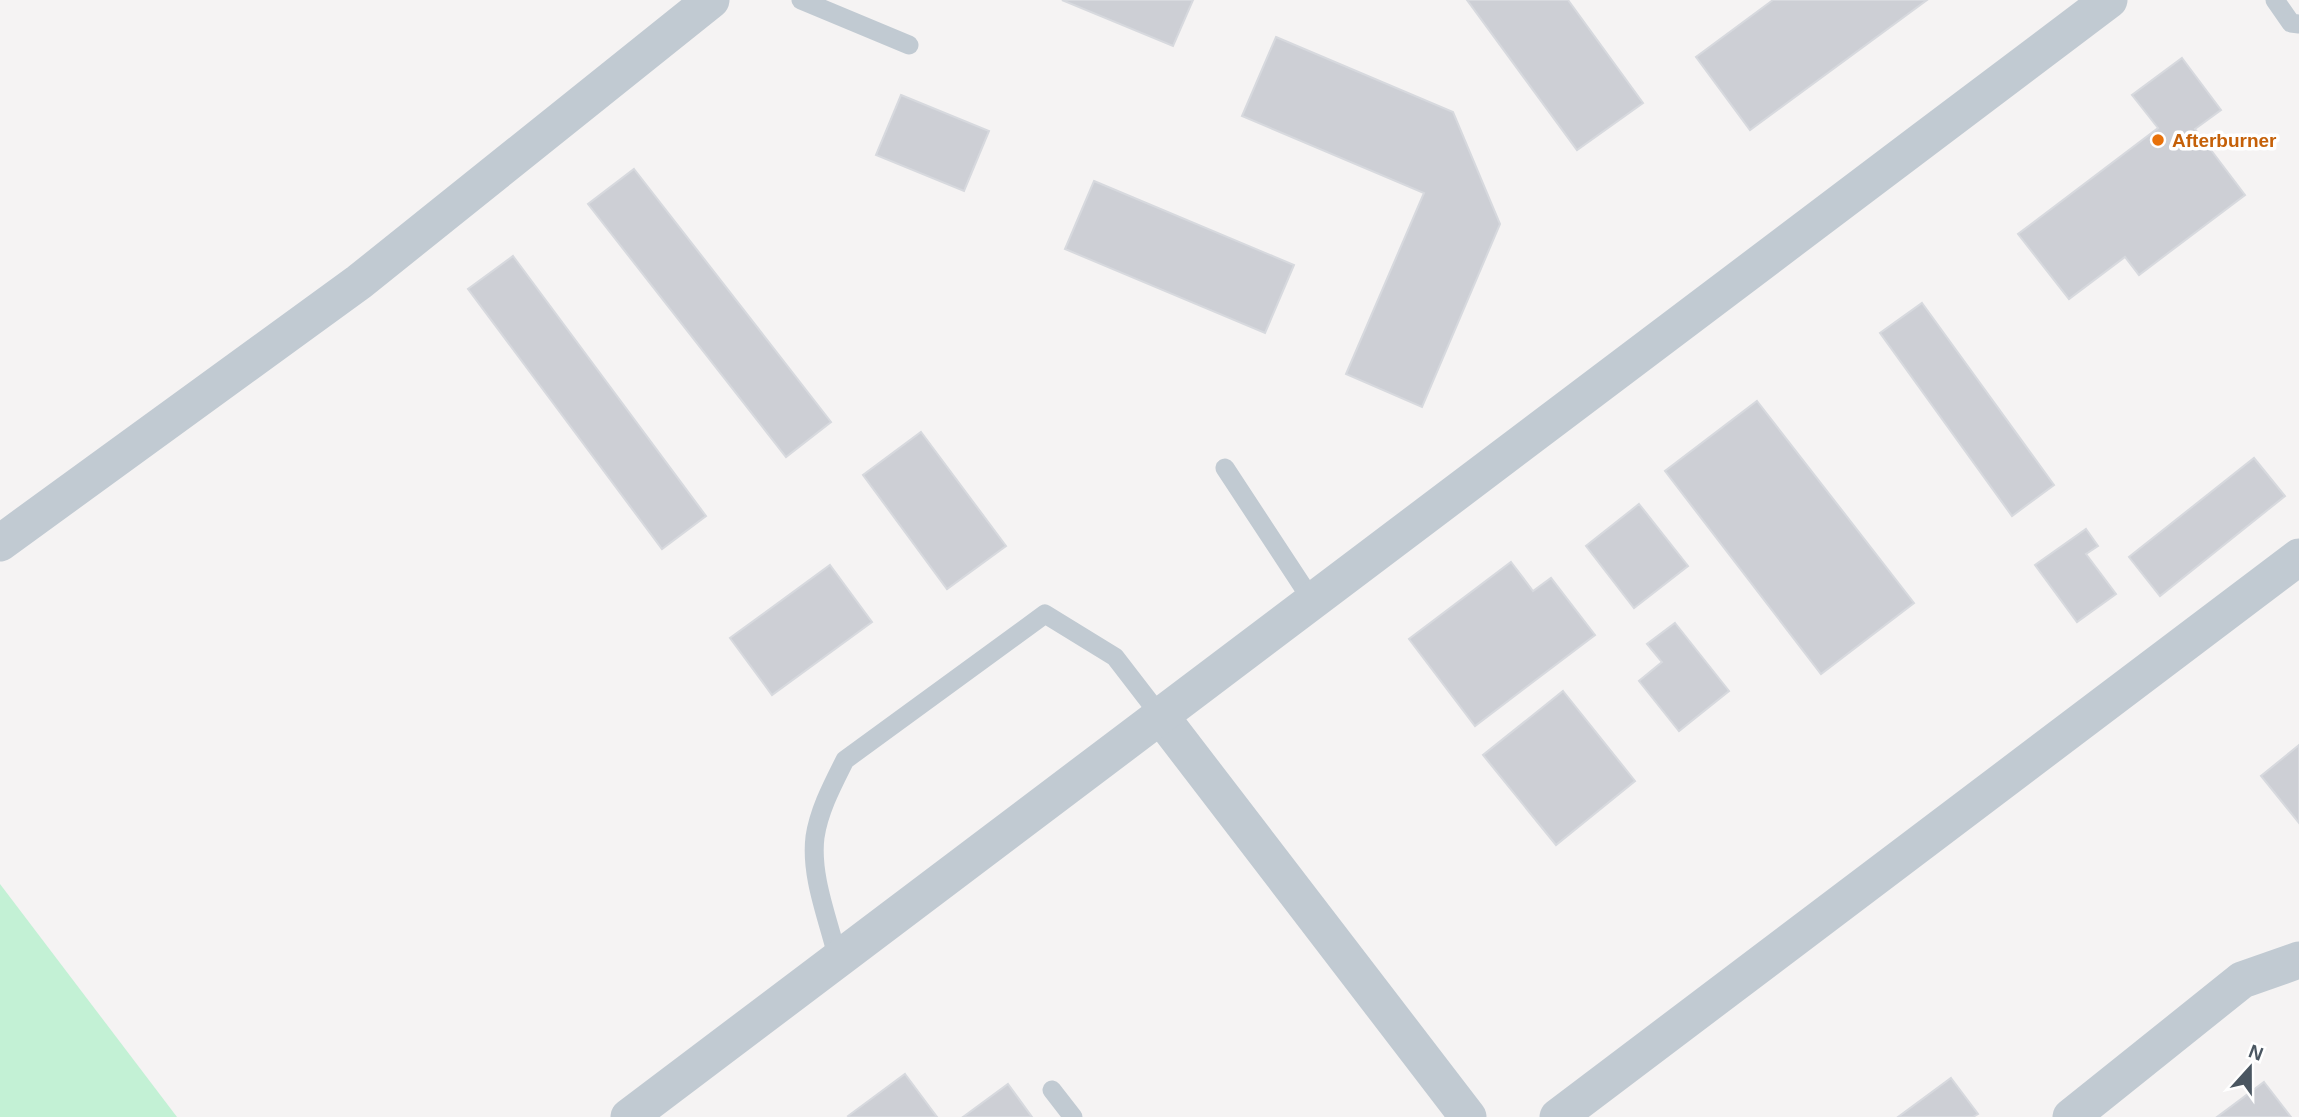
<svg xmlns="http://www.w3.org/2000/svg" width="2299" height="1117" font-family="Arial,sans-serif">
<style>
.pitch{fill:#c3f1d5}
.building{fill:#cdcfd5;stroke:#d7d9de;stroke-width:2}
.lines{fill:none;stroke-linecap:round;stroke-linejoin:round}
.lane{stroke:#c1cad2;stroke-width:19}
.street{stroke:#c1cad2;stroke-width:37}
.food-dot{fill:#e8710a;stroke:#fff;stroke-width:2.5}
.labels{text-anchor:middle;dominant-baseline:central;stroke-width:7;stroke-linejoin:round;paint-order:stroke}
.food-label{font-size:19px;font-weight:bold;fill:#c56008;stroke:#fff;text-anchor:start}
</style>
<rect width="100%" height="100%" fill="#f5f3f3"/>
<path class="pitch" d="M 0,884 L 177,1117 L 0,1117 Z"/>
<g class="building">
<path d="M 1062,0 L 1193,0 L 1173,46 Z"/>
<path d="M 1467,0 L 1568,0 L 1643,103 L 1577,150 Z"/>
<path d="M 1773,0 L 1927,0 L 1750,130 L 1696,57 Z"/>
<path d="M 1276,37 L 1453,112 L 1500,224 L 1422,407 L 1346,374 L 1424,193 L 1242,116 Z"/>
<path d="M 2182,58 L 2221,110 L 2195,129 L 2245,195 L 2139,275 L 2125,257 L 2069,299 L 2018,234 L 2158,128 L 2132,95 Z"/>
<path d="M 901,95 L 989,131 L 964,191 L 876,155 Z"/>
<path d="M 634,169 L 831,422 L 786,457 L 588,204 Z"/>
<path d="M 1094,181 L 1294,265 L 1265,333 L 1065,249 Z"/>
<path d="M 513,256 L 706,516 L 662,549 L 468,289 Z"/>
<path d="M 1922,303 L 2054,485 L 2012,516 L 1880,333 Z"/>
<path d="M 1757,401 L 1914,603 L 1821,674 L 1665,471 Z"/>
<path d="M 921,432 L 1006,546 L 947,589 L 863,475 Z"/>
<path d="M 2254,458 L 2285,496 L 2160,596 L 2129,557 Z"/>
<path d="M 1639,504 L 1688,566 L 1634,608 L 1586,546 Z"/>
<path d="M 2086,529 L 2098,546 L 2086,554 L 2116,594 L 2077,622 L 2035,565 Z"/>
<path d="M 1511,562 L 1533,591 L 1551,578 L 1595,635 L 1475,726 L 1409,639 Z"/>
<path d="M 830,565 L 872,622 L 772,695 L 730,638 Z"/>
<path d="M 1675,623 L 1729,691 L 1679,731 L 1639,681 L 1662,662 L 1647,644 Z"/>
<path d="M 1563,691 L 1635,781 L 1556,845 L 1483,755 Z"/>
<path d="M 2299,745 L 2299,823 L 2261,776 Z"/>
<path d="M 905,1074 L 937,1117 L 849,1117 L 848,1116 Z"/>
<path d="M 1951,1078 L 1978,1114 L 1973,1117 L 1898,1117 Z"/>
<path d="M 2264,1082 L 2291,1117 L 2217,1117 Z"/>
<path d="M 1008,1084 L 1032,1117 L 963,1117 Z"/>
</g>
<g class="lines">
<g class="lane">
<path d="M 801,0 L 909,45"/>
<path d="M 2275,0 L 2291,23 L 2299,24"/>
<path d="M 1225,468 L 1313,602"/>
<path d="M 838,960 C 829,921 810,877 815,837 C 819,810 833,784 845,760 L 1045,614 L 1115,657 L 1162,718"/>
<path d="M 1052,1090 L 1073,1117"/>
</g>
<g class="street">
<path d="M 0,543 L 359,282 L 711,0"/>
<path d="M 1162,718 L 1468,1117"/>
<path d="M 629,1117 C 1123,747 1615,372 2109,0"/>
<path d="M 1558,1117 L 2299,557"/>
<path d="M 2071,1117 L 2242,980 L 2299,960"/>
</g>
</g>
<circle class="food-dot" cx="2158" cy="140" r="7"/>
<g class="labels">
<g class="food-label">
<text x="2172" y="140">Afterburner</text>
</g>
</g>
<g transform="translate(2250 1068) rotate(21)" stroke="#ffffff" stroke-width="5" paint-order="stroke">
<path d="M0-5L12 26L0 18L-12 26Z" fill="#4a5661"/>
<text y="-10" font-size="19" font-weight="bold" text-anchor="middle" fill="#4a5661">N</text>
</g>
</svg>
